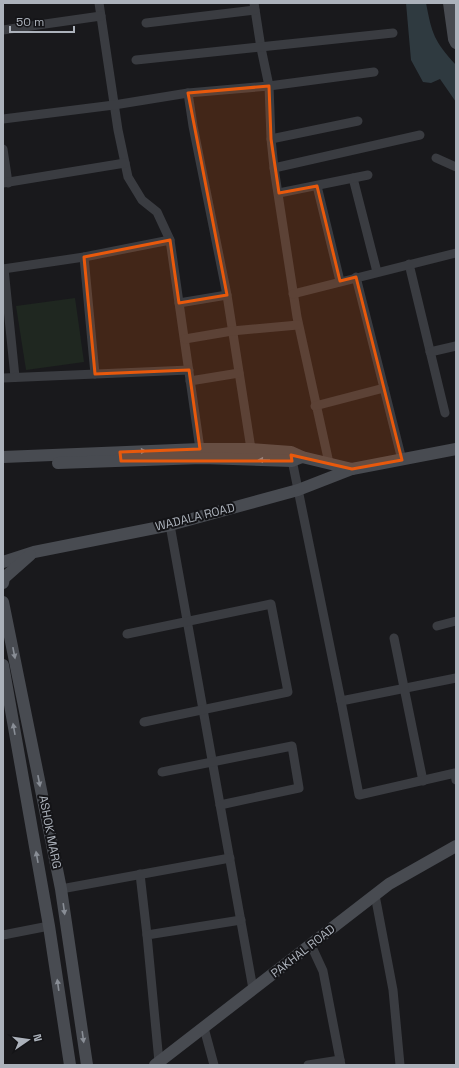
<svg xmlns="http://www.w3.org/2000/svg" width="459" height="1068" font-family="'Space Grotesk',sans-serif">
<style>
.green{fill:#1f2720}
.water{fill:#2f3a40}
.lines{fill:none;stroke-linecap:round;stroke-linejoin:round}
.street{stroke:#3a3c41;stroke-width:9}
.secondary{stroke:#484b51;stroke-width:12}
.oneway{fill:#898e96}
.marked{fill:#e8590c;fill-opacity:0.2;stroke:#e8590c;stroke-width:3;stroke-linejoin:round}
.labels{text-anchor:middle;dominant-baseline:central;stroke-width:4;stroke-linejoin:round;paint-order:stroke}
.street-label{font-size:12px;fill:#acb2bb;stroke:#141417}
</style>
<rect width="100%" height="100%" fill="#19191c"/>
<path class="green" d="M 75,298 L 84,362 L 26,370 L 16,306 Z"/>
<path class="water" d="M 406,3 L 426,3 C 432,34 434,41 456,65 L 456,102 L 440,79 L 431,83 L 423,82 L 411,60 Z"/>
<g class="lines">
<g class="street">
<path d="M 99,3 L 118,130 L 128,177 L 142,200 L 157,212 L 170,240"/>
<path d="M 254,3 L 261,48 L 269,86 L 271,139 L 274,168 L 297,317 L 329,463"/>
<path d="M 146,23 L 255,10"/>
<path d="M 3,30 L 101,16"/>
<path d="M 136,60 L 393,33"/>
<path d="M 188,93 L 193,126 L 227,295 L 251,449"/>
<path d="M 3,119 L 114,105 L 188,93 L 269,86 L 374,72"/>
<path d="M 271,139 L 358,121"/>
<path d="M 3,149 L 8,183"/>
<path d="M 436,158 L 456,167"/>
<path d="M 274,168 L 420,135"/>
<path d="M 353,178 L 377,272"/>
<path d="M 3,183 L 125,163"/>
<path d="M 317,186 L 340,281"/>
<path d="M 279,193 L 368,175"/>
<path d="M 84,257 L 95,374"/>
<path d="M 409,264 L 445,413"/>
<path d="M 3,269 L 84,257 L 170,240 L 200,449"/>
<path d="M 4,269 L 15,377"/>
<path d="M 293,294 L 456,253"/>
<path d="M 179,303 L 227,295"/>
<path d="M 185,339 L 232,331 L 298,325"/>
<path d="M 430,352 L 456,346"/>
<path d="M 3,378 L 189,370"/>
<path d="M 190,381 L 239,373"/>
<path d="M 384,388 L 402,460"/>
<path d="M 315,406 L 384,388 L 356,277"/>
<path d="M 291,455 L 341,701 L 456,678"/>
<path d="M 170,525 L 253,989"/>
<path d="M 437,626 L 456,621"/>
<path d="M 127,634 L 271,604 L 288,692 L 144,722"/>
<path d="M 394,638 L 423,781"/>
<path d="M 341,701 L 359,795 L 455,773 L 456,780"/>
<path d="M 162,772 L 292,746 L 299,788 L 220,805"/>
<path d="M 140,874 L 147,935"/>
<path d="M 61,889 L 230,858"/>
<path d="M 375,895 L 393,990 L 400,1065"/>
<path d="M 3,935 L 49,926"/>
<path d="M 311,945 L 323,971 L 341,1065"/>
<path d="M 204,1028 L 214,1065"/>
<path d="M 159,1062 L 147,935 L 241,920"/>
<path d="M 308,1065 L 340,1060"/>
</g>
<g class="secondary">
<path d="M 449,3 L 454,39 L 456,43"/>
<path d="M 3,457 L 200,449 L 251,449 L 291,452 L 302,457 L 352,469 L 456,449"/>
<path d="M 58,463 L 202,458 L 292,461 L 302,457"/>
<path d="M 3,562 L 34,552 L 170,525 L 298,490 L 352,469"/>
<path d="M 3,583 L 4,578 L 30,555"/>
<path d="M 3,602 L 61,889 L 87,1065"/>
<path d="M 3,665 L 49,926 L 70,1065"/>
<path d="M 155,1065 L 389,884 L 456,846"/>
</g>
</g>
<defs><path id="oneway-solid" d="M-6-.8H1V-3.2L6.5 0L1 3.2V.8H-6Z"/></defs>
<g class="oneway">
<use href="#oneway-solid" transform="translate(140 451) rotate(-3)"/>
<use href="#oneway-solid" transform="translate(264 460) rotate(-178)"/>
<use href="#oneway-solid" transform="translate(14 653) rotate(79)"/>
<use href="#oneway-solid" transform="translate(14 729) rotate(-100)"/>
<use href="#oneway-solid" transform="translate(39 781) rotate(79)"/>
<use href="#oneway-solid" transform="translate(37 857) rotate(-100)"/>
<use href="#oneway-solid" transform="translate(64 909) rotate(82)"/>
<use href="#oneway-solid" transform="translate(58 985) rotate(-98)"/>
<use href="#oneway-solid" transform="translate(83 1037) rotate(82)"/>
</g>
<path class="marked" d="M 269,86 L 271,139 L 279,193 L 317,186 L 340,281 L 356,277 L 402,460 L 352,469 L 291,455 L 292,461 L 121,461 L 120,452 L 200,449 L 189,370 L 95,374 L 84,257 L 170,240 L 179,303 L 227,295 L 188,93 Z"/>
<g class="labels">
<g class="street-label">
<text transform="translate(195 517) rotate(-14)">WADALA ROAD</text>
<text transform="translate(50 832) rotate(79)">ASHOK MARG</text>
<text transform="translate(303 951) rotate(-38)">PAKHAL ROAD</text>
</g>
</g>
<rect width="459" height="1068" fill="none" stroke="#acb2bb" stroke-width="8"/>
<g transform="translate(28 1040) rotate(77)" stroke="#141417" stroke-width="3" paint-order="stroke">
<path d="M0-3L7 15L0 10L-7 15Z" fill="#acb2bb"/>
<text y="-6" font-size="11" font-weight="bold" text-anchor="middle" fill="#acb2bb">N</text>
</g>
<path d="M10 26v6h64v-6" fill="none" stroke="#acb2bb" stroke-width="2"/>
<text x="16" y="26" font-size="12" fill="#acb2bb" stroke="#141417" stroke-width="3" paint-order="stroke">50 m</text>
</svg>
